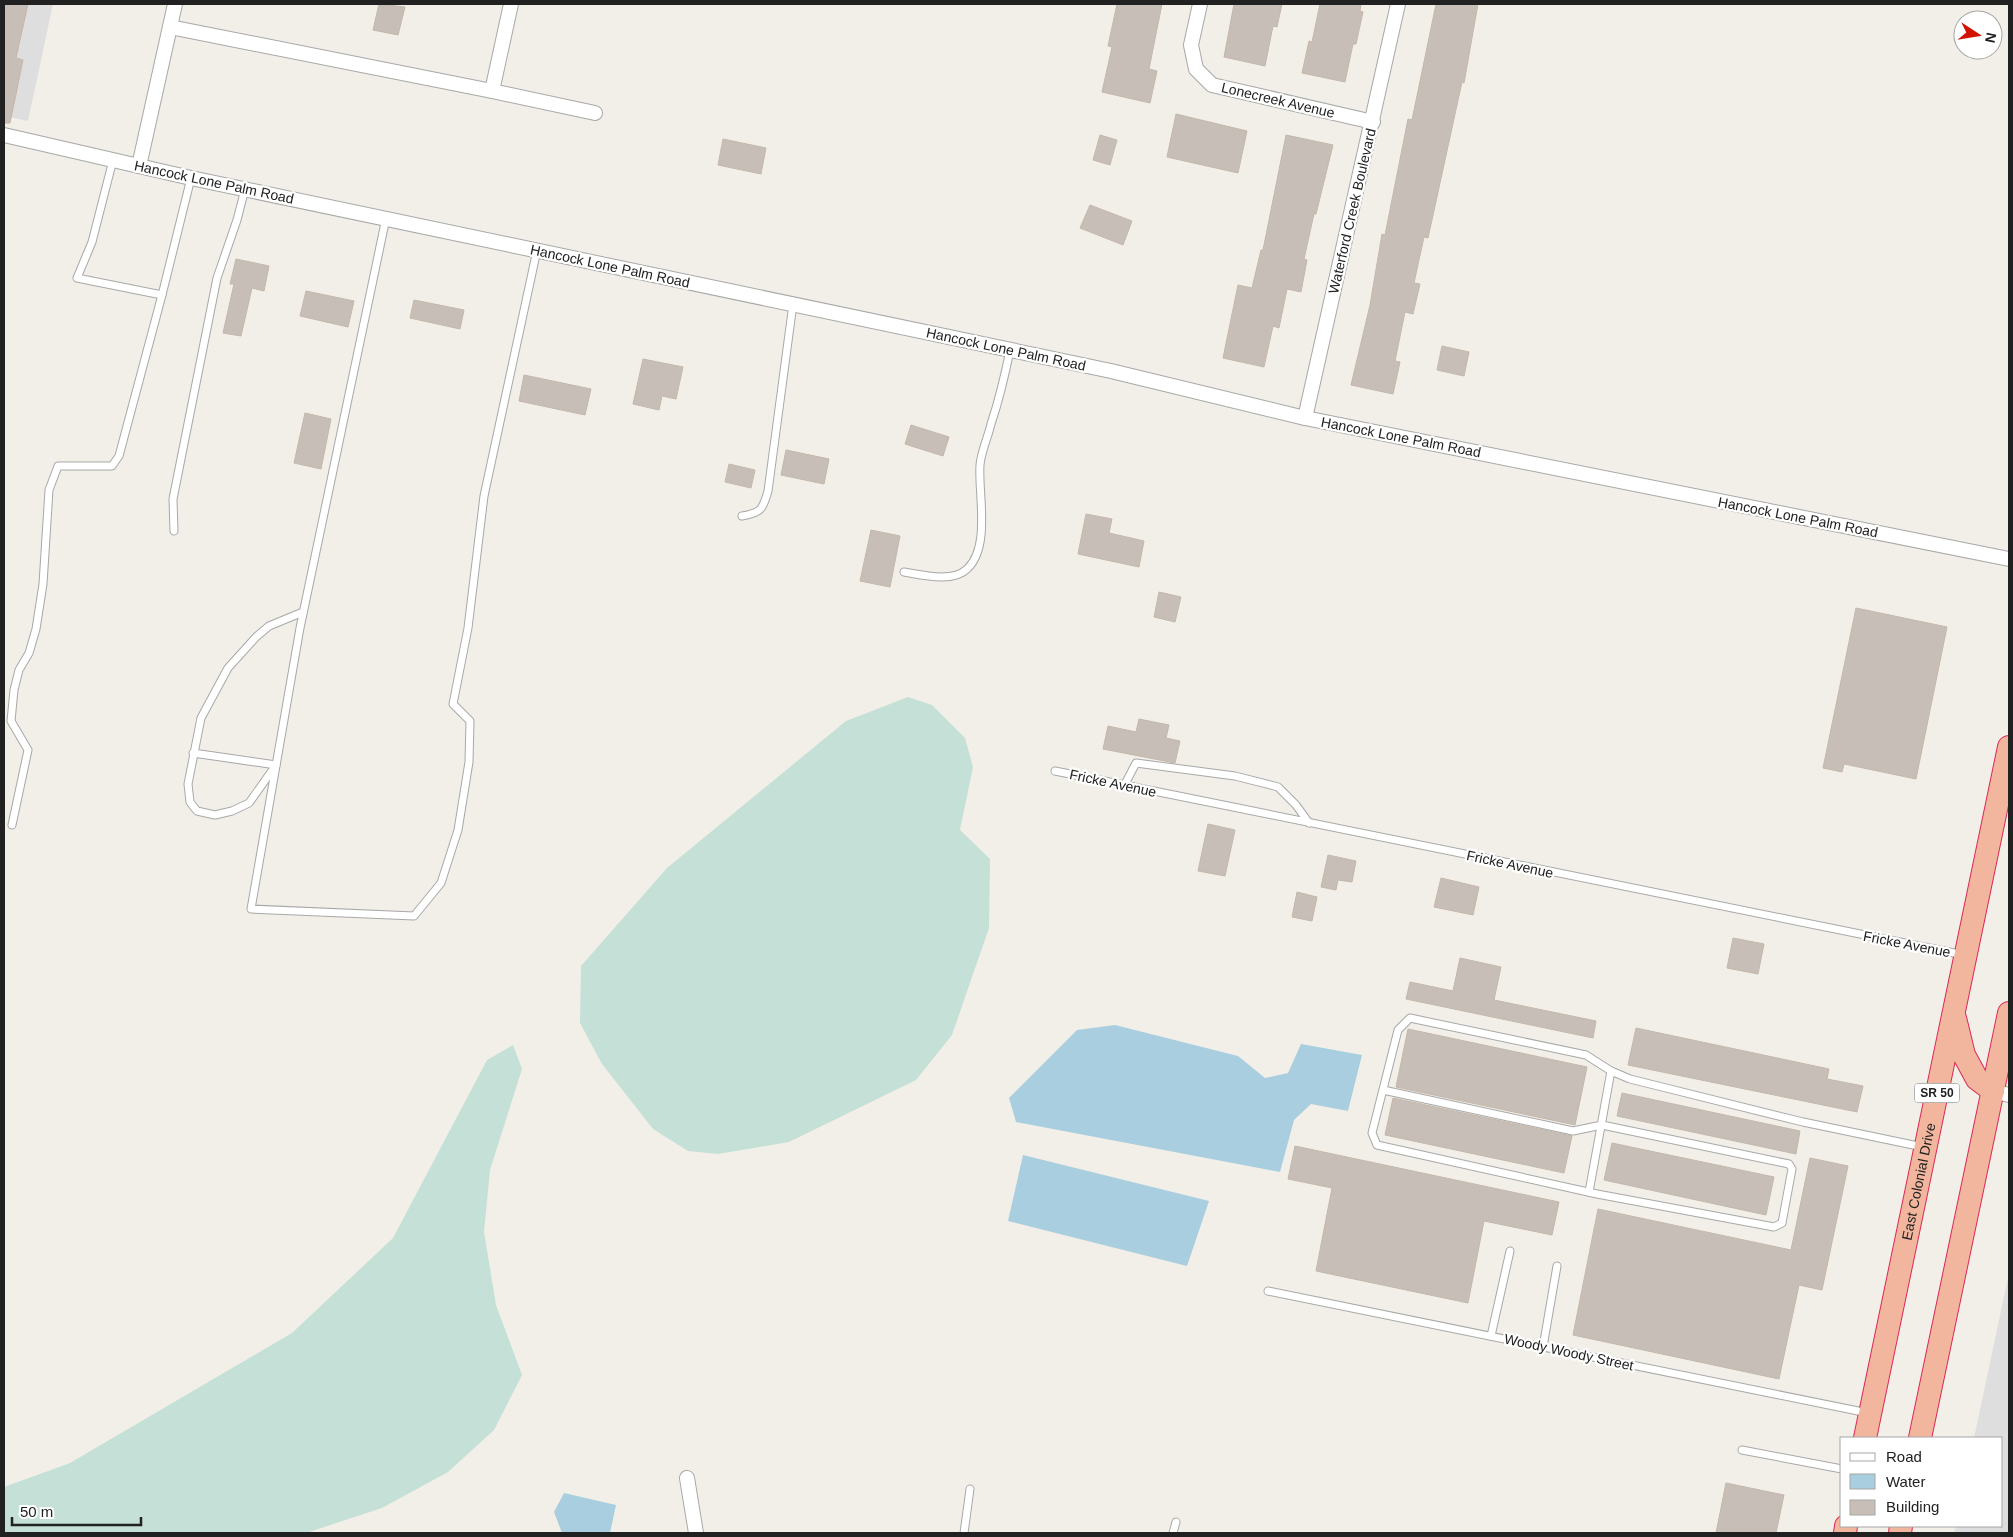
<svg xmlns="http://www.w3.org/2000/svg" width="2013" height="1537" font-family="Arial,sans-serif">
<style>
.residential{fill:#dfdede}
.wetland{fill:#c5e0d6}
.water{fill:#a9cedf}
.building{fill:#c7bfb7;stroke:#c4b7aa}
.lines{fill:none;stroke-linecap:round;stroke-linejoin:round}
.service-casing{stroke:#a8a8a8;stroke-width:9}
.minor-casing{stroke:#a8a8a8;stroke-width:16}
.trunk-casing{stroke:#dd2857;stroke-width:24}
.service{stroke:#fff;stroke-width:7}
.minor{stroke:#fff;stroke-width:14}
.trunk{stroke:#f2b69e;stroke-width:22}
.labels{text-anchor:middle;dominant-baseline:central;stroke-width:4.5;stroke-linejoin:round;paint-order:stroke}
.shield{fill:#fff;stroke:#646464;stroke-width:1}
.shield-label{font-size:12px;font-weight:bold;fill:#212121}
.street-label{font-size:14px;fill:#212121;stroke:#fff}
</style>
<rect width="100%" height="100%" fill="#f2efe8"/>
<g class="residential">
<path d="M 4,4 L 53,4 L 28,121 L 4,116 Z"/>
<path d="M 2009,1273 L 2009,1533 L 1954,1533 L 1956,1526 L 2002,1526 L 2002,1438 L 1974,1438 Z"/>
</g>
<g class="wetland">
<path d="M 908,697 L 932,705 L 965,738 L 973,767 L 960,830 L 990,859 L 989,928 L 952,1035 L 916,1080 L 789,1142 L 718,1154 L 688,1151 L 653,1129 L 602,1064 L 580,1023 L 581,966 L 667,868 L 846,721 Z"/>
<path d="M 513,1045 L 522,1069 L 490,1170 L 484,1232 L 496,1305 L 522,1375 L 494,1430 L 448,1472 L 382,1508 L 306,1533 L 4,1533 L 4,1487 L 70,1463 L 292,1333 L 393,1238 L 487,1060 Z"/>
</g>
<g class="water">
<path d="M 1115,1025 L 1238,1056 L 1265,1078 L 1288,1073 L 1301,1044 L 1362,1055 L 1348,1111 L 1311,1104 L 1294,1120 L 1280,1172 L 1016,1122 L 1009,1098 L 1077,1030 Z"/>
<path d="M 1023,1155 L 1209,1201 L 1187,1266 L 1008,1221 Z"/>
<path d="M 564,1493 L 616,1505 L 610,1533 L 562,1533 L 554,1512 Z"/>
</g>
<g class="building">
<path d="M 4,4 L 28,4 L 16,58 L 23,60 L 10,123 L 4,123 Z"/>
<path d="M 379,4 L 405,7 L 398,35 L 373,30 Z"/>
<path d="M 1117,4 L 1162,4 L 1149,69 L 1157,71 L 1150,103 L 1102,92 L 1112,47 L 1108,46 Z"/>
<path d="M 1234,4 L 1282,4 L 1277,27 L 1273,26 L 1265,66 L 1224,57 Z"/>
<path d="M 1320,4 L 1361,4 L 1360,11 L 1363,12 L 1356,44 L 1353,44 L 1345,82 L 1302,73 L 1309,41 L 1312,42 Z"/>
<path d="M 1436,4 L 1478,4 L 1464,83 L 1462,82 L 1428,238 L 1424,237 L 1414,283 L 1420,284 L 1413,314 L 1405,312 L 1395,361 L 1400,362 L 1393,394 L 1351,385 L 1370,305 L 1382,234 L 1385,235 L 1408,119 L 1412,120 Z"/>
<path d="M 1176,114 L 1247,131 L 1238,173 L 1167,157 Z"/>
<path d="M 1100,135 L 1117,140 L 1110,165 L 1093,160 Z"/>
<path d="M 1286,135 L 1333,145 L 1316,214 L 1314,214 L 1304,259 L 1307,260 L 1301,292 L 1287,289 L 1279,328 L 1273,326 L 1264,367 L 1223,358 L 1238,285 L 1252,288 L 1261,250 L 1263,250 Z"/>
<path d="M 723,139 L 766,148 L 761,174 L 718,165 Z"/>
<path d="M 1090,205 L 1132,221 L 1123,245 L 1080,228 Z"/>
<path d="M 236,259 L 269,266 L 264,291 L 252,288 L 241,336 L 223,333 L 234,284 L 230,284 Z"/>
<path d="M 306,291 L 354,301 L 348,327 L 300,316 Z"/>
<path d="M 414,300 L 464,310 L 460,329 L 410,318 Z"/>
<path d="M 1442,346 L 1469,352 L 1464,376 L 1437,370 Z"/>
<path d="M 643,359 L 683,367 L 676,399 L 662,396 L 659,410 L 633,404 Z"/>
<path d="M 524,375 L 591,389 L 585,415 L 519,401 Z"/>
<path d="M 305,413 L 331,419 L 321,469 L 294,463 Z"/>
<path d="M 911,425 L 949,437 L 943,456 L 905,444 Z"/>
<path d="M 786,450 L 829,459 L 824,484 L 781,475 Z"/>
<path d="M 729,464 L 755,470 L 751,488 L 725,482 Z"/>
<path d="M 1086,514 L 1112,519 L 1109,533 L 1144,541 L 1139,567 L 1078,554 Z"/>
<path d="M 871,530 L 900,536 L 890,587 L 860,581 Z"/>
<path d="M 1159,592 L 1181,597 L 1175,622 L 1154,617 Z"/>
<path d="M 1856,608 L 1947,627 L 1916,779 L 1844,764 L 1842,772 L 1823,768 Z"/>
<path d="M 1139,719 L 1169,725 L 1166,738 L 1180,741 L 1175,763 L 1103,749 L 1108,726 L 1136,732 Z"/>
<path d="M 1208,824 L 1235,830 L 1225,876 L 1198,871 Z"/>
<path d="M 1328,855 L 1356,861 L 1352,882 L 1338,880 L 1336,890 L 1321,887 Z"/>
<path d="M 1441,878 L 1479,887 L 1473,915 L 1434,907 Z"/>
<path d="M 1297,892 L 1317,897 L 1312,921 L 1292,917 Z"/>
<path d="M 1733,938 L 1764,944 L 1758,974 L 1727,968 Z"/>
<path d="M 1460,958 L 1501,967 L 1494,1000 L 1596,1021 L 1593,1038 L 1406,999 L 1410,982 L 1453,991 Z"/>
<path d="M 1636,1028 L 1829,1069 L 1827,1079 L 1863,1086 L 1857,1112 L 1628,1065 Z"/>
<path d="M 1408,1029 L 1587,1067 L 1575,1125 L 1396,1087 Z"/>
<path d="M 1622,1093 L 1800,1131 L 1796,1154 L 1617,1116 Z"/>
<path d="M 1393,1098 L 1572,1136 L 1564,1173 L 1385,1135 Z"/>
<path d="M 1612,1143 L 1774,1177 L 1766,1215 L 1604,1180 Z"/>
<path d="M 1295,1146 L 1559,1202 L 1552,1235 L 1484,1221 L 1468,1303 L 1316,1271 L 1332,1188 L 1288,1179 Z"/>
<path d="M 1810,1158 L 1848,1166 L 1822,1290 L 1799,1285 L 1779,1379 L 1573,1335 L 1598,1209 L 1791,1250 Z"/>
<path d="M 1726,1483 L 1784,1495 L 1776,1533 L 1716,1533 Z"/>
</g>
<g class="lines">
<defs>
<g id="service">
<path d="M 113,160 L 92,242 L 77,278 L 162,295 L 191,178"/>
<path d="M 386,218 L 300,628 L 251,909 L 414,916 L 441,883 L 458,830 L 469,762 L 470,721 L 453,704 L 468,628 L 484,496 L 537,250"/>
<path d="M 742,516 C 761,513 763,509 768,491 L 793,304"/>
<path d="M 174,531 L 173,499 L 217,278 L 237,220 L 245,189"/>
<path d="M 904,572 C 922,575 953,583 967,569 C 991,547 978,494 980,465 C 981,452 988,437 991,424 C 999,400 1005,375 1010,350"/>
<path d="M 193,753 L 276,765 L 249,803 L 232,811 L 215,815 L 197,811 L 190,802 L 188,784 L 201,718 L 228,668 L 256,637 L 269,626 L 303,612"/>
<path d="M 1055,771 L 1964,955"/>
<path d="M 1124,786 L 1136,763 L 1235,776 L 1278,787 L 1296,805 L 1309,823"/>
<path d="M 12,825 L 28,750 L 11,721 L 14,690 L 19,670 L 29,653 L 36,629 L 43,584 L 49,490 L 58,466 L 112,466 L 119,456 L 162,295"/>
<path d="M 1383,1090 L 1573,1131 L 1602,1125 L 1789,1164 L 1792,1169 L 1782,1223 L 1774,1227 L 1597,1194 L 1377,1145 L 1372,1133 L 1398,1030 L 1410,1018 L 1586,1055 L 1611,1071 L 1630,1079 L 1803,1122 L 1923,1147"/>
<path d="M 1589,1192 L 1611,1071"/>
<path d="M 1268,1291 L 1868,1413"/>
<path d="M 1491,1336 L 1510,1251"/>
<path d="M 1543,1347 L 1557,1266"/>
<path d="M 1742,1450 L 1842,1469"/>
<path d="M 964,1533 L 970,1489"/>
<path d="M 1173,1533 L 1176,1522"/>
</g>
<g id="minor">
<path d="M 1200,4 L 1191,45 L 1196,69 L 1212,85 L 1373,122"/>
<path d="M 170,27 L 492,91 L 511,4"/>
<path d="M 492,91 L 595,113"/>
<path d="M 4,135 L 191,178 L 1111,371 L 1305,418 L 2009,559"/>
<path d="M 139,166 L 175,4"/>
<path d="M 1305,418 L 1398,4"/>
<path d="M 1993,1091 L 2009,1095"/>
<path d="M 687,1478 L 696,1533"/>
</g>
<g id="trunk">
<path d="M 1955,1018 L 1964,1055 L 1977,1079 L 1993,1091"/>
<path id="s1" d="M 1865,1438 L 2009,747"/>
<path d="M 1920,1438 L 2009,1013"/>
<path d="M 1845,1533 L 1846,1526"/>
<path d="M 1900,1533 L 1901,1526"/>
</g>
</defs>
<use href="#service" class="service-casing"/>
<use href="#minor" class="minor-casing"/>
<use href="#trunk" class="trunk-casing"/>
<use href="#service" class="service"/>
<use href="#minor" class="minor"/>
<use href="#trunk" class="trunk"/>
</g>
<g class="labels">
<rect class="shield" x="1914.5" y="1083.5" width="45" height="19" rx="4"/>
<g class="shield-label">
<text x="1937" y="1093">SR 50</text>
</g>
<g class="street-label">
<text transform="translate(1278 100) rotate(13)">Lonecreek Avenue</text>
<text transform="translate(214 182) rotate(12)">Hancock Lone Palm Road</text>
<text transform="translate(1352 211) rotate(-77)">Waterford Creek Boulevard</text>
<text transform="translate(610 266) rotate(12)">Hancock Lone Palm Road</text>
<text transform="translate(1006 349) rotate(12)">Hancock Lone Palm Road</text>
<text transform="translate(1401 437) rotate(11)">Hancock Lone Palm Road</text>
<text transform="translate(1798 517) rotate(11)">Hancock Lone Palm Road</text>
<text transform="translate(1113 783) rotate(12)">Fricke Avenue</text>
<text transform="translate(1510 864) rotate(12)">Fricke Avenue</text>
<text transform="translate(1907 944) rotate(11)">Fricke Avenue</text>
<text stroke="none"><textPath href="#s1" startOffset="262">East Colonial Drive</textPath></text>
<text transform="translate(1569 1352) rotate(12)">Woody Woody Street</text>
</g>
</g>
<rect width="2013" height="1537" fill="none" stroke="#212121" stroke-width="10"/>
<rect x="1840" y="1437" width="162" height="90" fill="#ffffff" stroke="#a6a6a6"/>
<rect x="1850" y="1453" width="25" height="8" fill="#ffffff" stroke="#a6a6a6"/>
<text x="1886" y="1462" font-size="15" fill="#212121">Road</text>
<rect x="1850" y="1474" width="25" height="15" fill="#a9cedf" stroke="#a6a6a6"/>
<text x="1886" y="1487" font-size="15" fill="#212121">Water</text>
<rect x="1850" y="1500" width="25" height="15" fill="#c7bfb7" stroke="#a6a6a6"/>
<text x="1886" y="1512" font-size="15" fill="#212121">Building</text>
<g transform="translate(1978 35) rotate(102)"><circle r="24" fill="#ffffff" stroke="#a6a6a6"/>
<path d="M0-4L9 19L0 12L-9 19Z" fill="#d31100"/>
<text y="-8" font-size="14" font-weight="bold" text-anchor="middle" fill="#212121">N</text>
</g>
<path d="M12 1517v8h129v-8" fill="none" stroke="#212121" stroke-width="2.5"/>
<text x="20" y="1517" font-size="15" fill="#212121" stroke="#ffffff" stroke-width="4" paint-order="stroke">50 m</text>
</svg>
